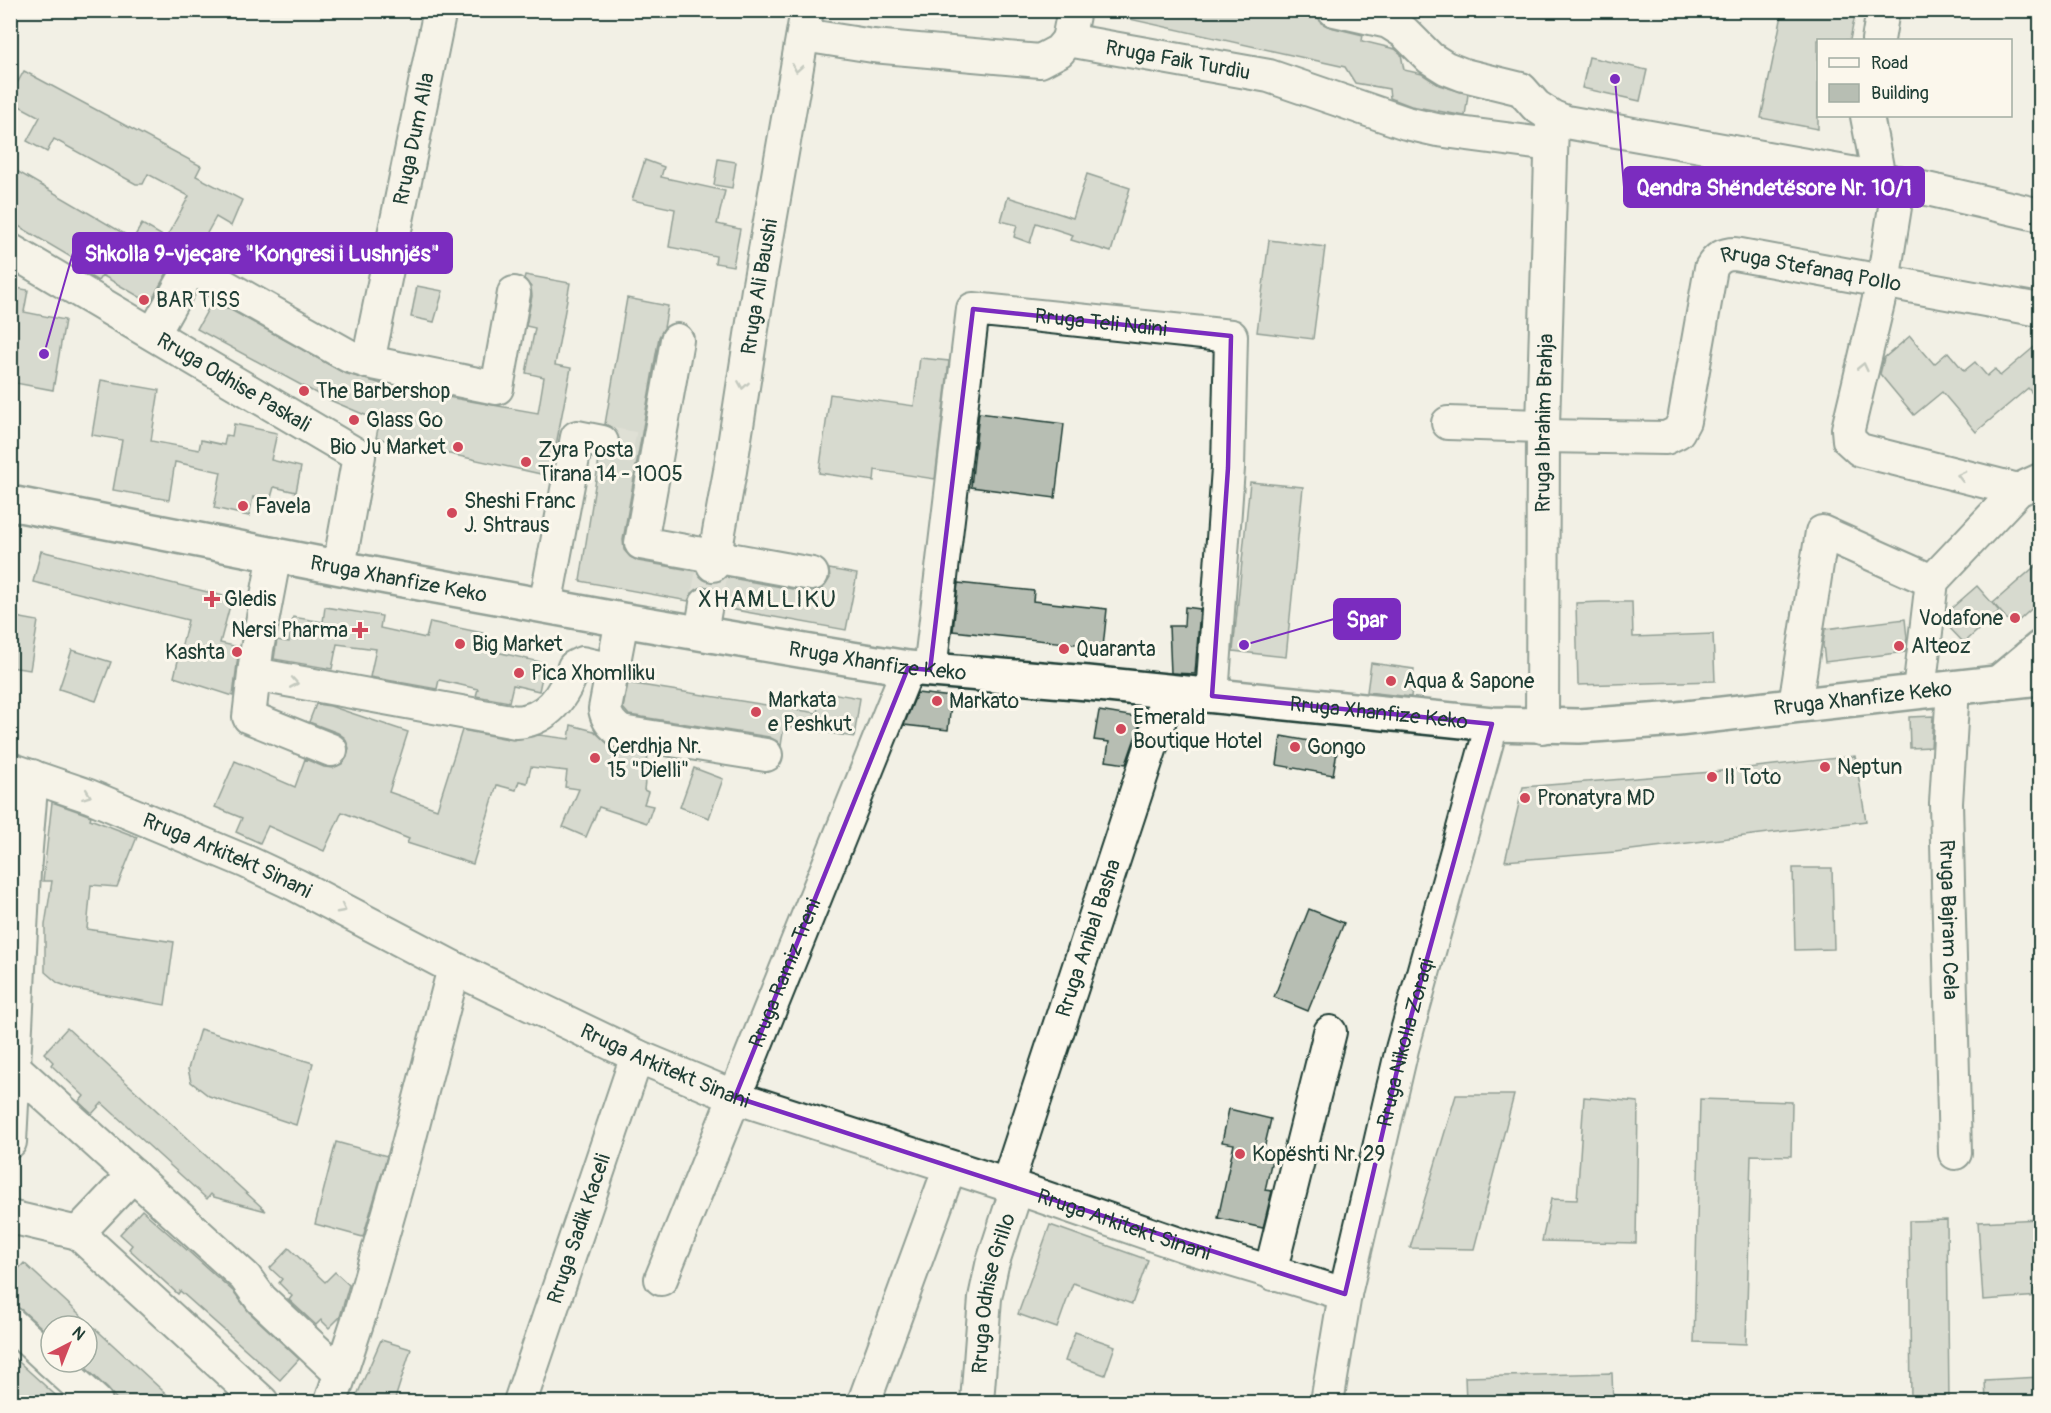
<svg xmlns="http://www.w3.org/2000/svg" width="2051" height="1413" font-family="Pangolin,sans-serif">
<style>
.building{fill:#b7beb3;stroke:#1f3d34;stroke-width:1.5}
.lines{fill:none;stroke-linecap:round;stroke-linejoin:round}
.minor-tunnel{stroke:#c8ccc2;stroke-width:32;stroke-dasharray:32 16;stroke-linecap:butt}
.minor-casing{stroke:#1f3d34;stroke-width:36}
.major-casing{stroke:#1f3d34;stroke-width:38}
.minor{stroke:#fbf7ec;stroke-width:32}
.major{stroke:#fbf7ec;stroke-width:33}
.oneway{stroke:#8d9a90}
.marked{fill:none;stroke:#7b2cbf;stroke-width:4.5;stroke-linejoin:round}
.poi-dot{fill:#d1495b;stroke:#fbf7ec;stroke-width:2}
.labels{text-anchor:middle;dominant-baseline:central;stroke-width:6;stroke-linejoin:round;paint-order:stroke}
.street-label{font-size:21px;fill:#1f3d34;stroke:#fbf7ec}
.poi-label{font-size:21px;fill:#1f3d34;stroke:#fbf7ec;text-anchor:start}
.quarter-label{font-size:24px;letter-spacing:1.5px;fill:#1f3d34;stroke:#fbf7ec}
.leader{fill:none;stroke:#7b2cbf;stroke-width:2}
.callout-dot{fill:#7b2cbf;stroke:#fbf7ec;stroke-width:2}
.callout{fill:#7b2cbf;stroke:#7b2cbf;stroke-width:2}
.callout-label{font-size:22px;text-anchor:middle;font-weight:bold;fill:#fff}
</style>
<rect width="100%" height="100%" fill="#f2f0e5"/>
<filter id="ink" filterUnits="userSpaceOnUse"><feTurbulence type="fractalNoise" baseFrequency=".0167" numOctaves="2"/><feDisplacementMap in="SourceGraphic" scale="12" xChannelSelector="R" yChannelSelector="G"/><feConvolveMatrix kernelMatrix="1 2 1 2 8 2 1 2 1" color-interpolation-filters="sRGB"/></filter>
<g filter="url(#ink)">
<g class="building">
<path d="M 1125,10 L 1295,10 L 1317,15 L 1321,23 L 1330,27 L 1363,35 L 1362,41 L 1395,49 L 1401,54 L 1404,70 L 1422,74 L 1439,85 L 1468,94 L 1465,116 L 1411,106 L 1390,98 L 1389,89 L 1355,83 L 1345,67 L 1125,18 Z"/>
<path d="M 1783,10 L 1856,10 L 1850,40 L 1818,40 L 1818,129 L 1761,118 Z"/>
<path d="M 1589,57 L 1647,70 L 1640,101 L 1582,88 Z"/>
<path d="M 24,71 L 201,166 L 196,176 L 242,200 L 231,226 L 216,217 L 201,244 L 190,238 L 182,251 L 175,258 L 150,303 L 102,275 L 98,281 L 78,269 L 81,263 L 10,221 L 10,167 L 133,239 L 142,224 L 166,238 L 189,196 L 148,174 L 143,184 L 136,184 L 54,139 L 47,152 L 27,141 L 40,117 L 10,101 L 10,96 Z"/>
<path d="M 718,159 L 736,162 L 732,188 L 714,185 Z"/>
<path d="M 645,160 L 664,167 L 661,177 L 725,191 L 717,224 L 740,229 L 733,266 L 715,263 L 716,256 L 669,247 L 675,209 L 632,200 Z"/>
<path d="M 1087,174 L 1130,188 L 1111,252 L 1071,240 L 1073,235 L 1036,223 L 1030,243 L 1014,237 L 1017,225 L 1001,221 L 1008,197 L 1073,218 Z"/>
<path d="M 1269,240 L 1325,247 L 1313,339 L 1257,332 Z"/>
<path d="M 525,275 L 570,283 L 555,365 L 571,368 L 550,476 L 376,438 L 380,419 L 365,415 L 325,398 L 197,329 L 213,300 L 344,373 L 396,388 L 538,413 L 544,377 L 526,373 L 535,328 L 526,326 L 532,296 L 531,287 L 524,279 Z"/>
<path d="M 417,286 L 443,291 L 434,322 L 411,317 Z"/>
<path d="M 10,287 L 28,290 L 24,312 L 65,320 L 53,390 L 10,382 L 10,355 L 14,355 L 18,339 L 10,338 Z"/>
<path d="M 627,298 L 668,306 L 664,328 L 659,337 L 623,540 L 624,550 L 630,557 L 638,561 L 696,571 L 702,579 L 710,583 L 720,582 L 726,577 L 809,592 L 818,591 L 825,586 L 830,578 L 829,569 L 857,574 L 846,630 L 724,608 L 723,597 L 718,591 L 710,586 L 699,587 L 692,593 L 688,601 L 580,581 L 599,460 L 608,459 L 615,454 L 620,445 L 619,436 L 614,429 L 605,424 Z"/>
<path d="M 1910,336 L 1934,364 L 1948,352 L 1964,371 L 1975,362 L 1987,376 L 1995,369 L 2000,376 L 2040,342 L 2040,403 L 2028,388 L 1976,432 L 1942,392 L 1914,415 L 1880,374 L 1884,358 Z"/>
<path d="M 920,358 L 949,361 L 935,479 L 875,470 L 874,481 L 819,473 L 830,394 L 914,406 Z"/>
<path d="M 101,380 L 159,390 L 151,441 L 199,450 L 201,440 L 224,445 L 226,435 L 232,436 L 234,424 L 277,433 L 271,460 L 301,467 L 296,492 L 274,487 L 270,501 L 253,497 L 249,516 L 214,508 L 221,472 L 175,462 L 169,500 L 113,490 L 122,440 L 92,435 Z"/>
<path d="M 979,413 L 1064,424 L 1055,498 L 971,487 Z"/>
<path d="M 1250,482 L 1303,487 L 1286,657 L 1233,651 Z"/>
<path d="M 41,551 L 232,598 L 220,643 L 239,647 L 233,696 L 174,677 L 188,620 L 33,582 Z"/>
<path d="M 2040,562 L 2040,601 L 2013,626 L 1993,603 Z"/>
<path d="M 958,583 L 1034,591 L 1033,601 L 1107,609 L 1103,647 L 953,631 Z"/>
<path d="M 1977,586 L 1999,611 L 1964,643 L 1945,623 L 1946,613 Z"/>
<path d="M 1602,602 L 1632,602 L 1633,637 L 1713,634 L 1715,681 L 1578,685 L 1576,603 Z"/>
<path d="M 325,607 L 382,616 L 380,628 L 426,638 L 430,622 L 483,633 L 479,648 L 545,663 L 539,691 L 513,685 L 509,702 L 476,696 L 478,689 L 439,680 L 437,689 L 370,677 L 376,649 L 337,644 L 332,669 L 274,659 L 277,640 L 289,642 L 293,617 L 323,622 Z"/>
<path d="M 1185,607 L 1200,609 L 1195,674 L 1171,673 L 1169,626 L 1184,626 Z"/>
<path d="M 10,616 L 38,621 L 30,670 L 10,667 Z"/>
<path d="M 1905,619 L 1907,638 L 1905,652 L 1825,662 L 1823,645 L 1825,629 Z"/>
<path d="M 72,650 L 111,662 L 96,701 L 59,689 Z"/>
<path d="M 1371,663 L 1414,669 L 1411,697 L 1367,692 Z"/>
<path d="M 628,683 L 817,713 L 820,691 L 860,698 L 854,737 L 784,726 L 781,746 L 777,741 L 769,737 L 629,715 L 623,708 Z"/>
<path d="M 917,693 L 952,697 L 948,730 L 904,725 Z"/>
<path d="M 316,704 L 330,706 L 408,732 L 389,792 L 437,809 L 462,730 L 513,740 L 539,735 L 569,739 L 571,725 L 594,731 L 607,743 L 618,750 L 648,755 L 644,790 L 648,792 L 644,804 L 653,806 L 647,823 L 599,807 L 586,837 L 563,827 L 579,789 L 565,787 L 567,771 L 531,767 L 527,783 L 519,781 L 516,790 L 497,785 L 473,864 L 407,843 L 409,839 L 342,812 L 324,851 L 268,826 L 260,843 L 236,832 L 242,818 L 215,807 L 235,761 L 295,787 L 305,759 L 324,767 L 333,768 L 342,764 L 347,757 L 349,748 L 345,738 L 338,733 L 309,722 Z"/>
<path d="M 1099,711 L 1142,718 L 1126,764 L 1106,761 L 1109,742 L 1094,740 Z"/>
<path d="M 1933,716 L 1931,747 L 1910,748 L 1909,717 Z"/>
<path d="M 1281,736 L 1338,746 L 1333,775 L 1277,765 Z"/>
<path d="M 1855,756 L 1866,821 L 1615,852 L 1505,861 L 1523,787 L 1712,772 Z"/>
<path d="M 694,768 L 723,779 L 709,818 L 680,807 Z"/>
<path d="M 52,802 L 83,813 L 91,816 L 90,819 L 137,837 L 117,887 L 91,885 L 87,929 L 174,942 L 165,1005 L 74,989 L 58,983 L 45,972 L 45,925 L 52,881 L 43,881 Z"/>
<path d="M 1793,868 L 1832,868 L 1834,949 L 1795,950 Z"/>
<path d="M 1309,909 L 1344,923 L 1308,1011 L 1274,997 Z"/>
<path d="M 67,1028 L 266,1211 L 214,1197 L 211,1194 L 207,1199 L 102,1103 L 92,1114 L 79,1102 L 84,1096 L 51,1065 L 53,1062 L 44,1053 Z"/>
<path d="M 200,1029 L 313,1063 L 296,1125 L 209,1096 L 191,1082 L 188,1069 Z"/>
<path d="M 1456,1095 L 1514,1095 L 1474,1249 L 1410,1248 Z"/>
<path d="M 1584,1097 L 1638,1102 L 1636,1243 L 1542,1241 L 1551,1199 L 1577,1200 Z"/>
<path d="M 1700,1099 L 1792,1102 L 1791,1156 L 1751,1155 L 1746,1344 L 1694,1342 Z"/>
<path d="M 1229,1109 L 1271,1119 L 1263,1153 L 1273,1155 L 1265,1190 L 1272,1191 L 1263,1228 L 1218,1218 L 1234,1144 L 1222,1142 Z"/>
<path d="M 336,1142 L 387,1156 L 363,1237 L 315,1224 Z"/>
<path d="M 142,1210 L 234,1292 L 249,1312 L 299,1359 L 280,1380 L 180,1291 L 178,1294 L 129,1249 L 132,1245 L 120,1234 Z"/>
<path d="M 2040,1219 L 2040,1296 L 1983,1300 L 1978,1222 Z"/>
<path d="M 1947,1220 L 1949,1402 L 1911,1402 L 1909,1221 Z"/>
<path d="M 1050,1225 L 1148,1260 L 1132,1304 L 1073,1283 L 1057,1328 L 1018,1314 Z"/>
<path d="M 289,1248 L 325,1282 L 335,1272 L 349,1285 L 340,1317 L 329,1328 L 321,1320 L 316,1325 L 289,1300 L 292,1296 L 279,1283 L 282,1279 L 270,1268 Z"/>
<path d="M 24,1263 L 87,1321 L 175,1402 L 119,1402 L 108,1389 L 87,1369 L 87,1326 L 51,1326 L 51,1336 L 22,1310 L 10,1303 L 10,1278 Z"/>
<path d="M 1075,1332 L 1115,1346 L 1105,1375 L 1065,1361 Z"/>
<path d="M 381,1340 L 411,1349 L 394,1402 L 354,1402 Z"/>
<path d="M 10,1354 L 63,1402 L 10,1402 Z"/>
<path d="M 1612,1373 L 1613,1402 L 1466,1402 L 1465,1377 Z"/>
<path d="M 2040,1377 L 2040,1402 L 1986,1402 L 1985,1380 Z"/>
</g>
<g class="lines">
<g class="minor-tunnel">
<path d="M 602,442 L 644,450"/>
<path d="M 706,604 L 713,565"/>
</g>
<defs>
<g id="minor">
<path d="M 1334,10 L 1388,22 L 1404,32 L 1430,58 L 1446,68 L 1464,75 L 1521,89 L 1536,106 L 1553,117 L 1566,122 L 1879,178 L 2040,215"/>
<path id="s1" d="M 803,35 L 873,46 L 1040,61 L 1059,51 L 1068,40 L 1269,76 L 1406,123 L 1437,130 L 1551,145"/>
<path d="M 1068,40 L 1074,10"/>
<path d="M 1878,40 L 1883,10"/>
<path d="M 1867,116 L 1879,178"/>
<path d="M 1899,182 L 1883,282 L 1848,429 L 1849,440 L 1860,450 L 2018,490"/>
<path id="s2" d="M 10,250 L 359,456 L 339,567"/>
<path d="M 154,333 L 191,267 L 349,356 L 368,362 L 497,388 L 514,293"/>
<path d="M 677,340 L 641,543 L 812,574"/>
<path id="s3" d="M 368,362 L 440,10"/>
<path d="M 1448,423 L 1543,426"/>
<path id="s4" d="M 1542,436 L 1666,438 L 1678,432 L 1684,421 L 1711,268 C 1717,258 1723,254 1735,254 L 2040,310"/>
<path d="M 275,554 L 257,649 L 254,674 L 516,722 C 548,720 564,696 574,667 L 582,663 L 613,670"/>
<path id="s5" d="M 713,565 L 730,471 L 758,290 L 807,10"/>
<path d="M 545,606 L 577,437 L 602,442"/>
<path d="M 622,620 L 605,709 C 607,720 612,725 621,732 L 766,755"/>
<path d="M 701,633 L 706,604"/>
<path id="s6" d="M 930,670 L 973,309 L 1231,336 L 1228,468 L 1212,696"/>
<path d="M 254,674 L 249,717 L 331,750"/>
<path id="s7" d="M 1953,688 L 1946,803 L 1955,1153"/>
<path d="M 1919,691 L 1932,581 L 2018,490 L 2040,480"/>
<path d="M 1795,705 L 1822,532 L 1932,581"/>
<path id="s8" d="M 1542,727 L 1543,426 L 1552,124"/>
<path id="s9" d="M 10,769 L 89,796 L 247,862 L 296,885 L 454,968 L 637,1056 L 735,1097 L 1017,1188 L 1188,1247 L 1345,1294"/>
<path d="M 15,1068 L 245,1277 L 261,1299 L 340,1373"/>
<path d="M 10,1142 L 24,872 L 32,776"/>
<path id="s10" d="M 1007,1185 L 1169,692"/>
<path d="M 10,1217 L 78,1233 L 262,1402"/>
<path d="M 78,1233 L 133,1175"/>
<path d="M 1273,1274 L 1273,1261 L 1330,1032"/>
<path id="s11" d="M 661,1279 L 908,668"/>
<path d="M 10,1323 L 51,1361"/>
<path d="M 52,1362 L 96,1402"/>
<path d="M 331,1402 L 360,1314 L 404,1160 L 454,968"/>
<path id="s12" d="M 520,1402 L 637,1056"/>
<path d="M 864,1402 L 950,1167"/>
<path id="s13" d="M 977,1402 L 985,1298 L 992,1265 L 1017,1188"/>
<path id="s14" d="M 1327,1402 L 1345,1294 L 1402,1049 L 1492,724"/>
</g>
<g id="major">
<path id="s15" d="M 10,503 L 387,577 L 622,620 L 852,659 L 908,668 L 1088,683 L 1492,724 L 1579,726 L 1678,719 L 2040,678"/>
<path d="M 1998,683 L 2040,648"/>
</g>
</defs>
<use href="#minor" class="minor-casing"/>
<use href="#major" class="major-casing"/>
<use href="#minor" class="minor"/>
<use href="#major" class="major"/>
</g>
<defs><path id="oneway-chevron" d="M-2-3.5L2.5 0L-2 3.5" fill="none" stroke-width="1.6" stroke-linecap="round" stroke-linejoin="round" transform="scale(1.5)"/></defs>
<g class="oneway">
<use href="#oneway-chevron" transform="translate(797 68) rotate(100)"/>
<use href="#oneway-chevron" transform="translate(1863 367) rotate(-77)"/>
<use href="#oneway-chevron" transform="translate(743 385) rotate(99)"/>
<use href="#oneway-chevron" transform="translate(1961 476) rotate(-166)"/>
<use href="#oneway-chevron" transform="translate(294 683) rotate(10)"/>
<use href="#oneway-chevron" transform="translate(87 795) rotate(21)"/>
<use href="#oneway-chevron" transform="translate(342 909) rotate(28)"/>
</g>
</g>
<path d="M0 0H2051V1413H0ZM 973,309 L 1231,336 L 1228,468 L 1212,696 L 1492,724 L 1402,1049 L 1345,1294 L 735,1097 L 908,668 L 930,670 Z" fill="#f2f0e5" fill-opacity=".55" fill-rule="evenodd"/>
<path class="marked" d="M 973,309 L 1231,336 L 1228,468 L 1212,696 L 1492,724 L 1402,1049 L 1345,1294 L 735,1097 L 908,668 L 930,670 Z"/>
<g class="poi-dot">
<circle cx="144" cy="300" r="6"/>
<circle cx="304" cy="391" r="6"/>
<circle cx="354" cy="420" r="6"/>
<circle cx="458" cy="447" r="6"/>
<circle cx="526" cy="462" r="6"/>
<circle cx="243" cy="506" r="6"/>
<circle cx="452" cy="513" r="6"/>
<path d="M209 590h6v6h6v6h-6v6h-6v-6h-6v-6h6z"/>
<circle cx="2015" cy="618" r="6"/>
<path d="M357 621h6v6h6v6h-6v6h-6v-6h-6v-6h6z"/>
<circle cx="460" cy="644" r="6"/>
<circle cx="1899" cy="646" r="6"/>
<circle cx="1064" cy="649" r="6"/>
<circle cx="237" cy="652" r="6"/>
<circle cx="519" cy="673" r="6"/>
<circle cx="1391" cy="681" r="6"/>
<circle cx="937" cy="701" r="6"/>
<circle cx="756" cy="712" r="6"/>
<circle cx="1121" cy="729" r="6"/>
<circle cx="1295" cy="747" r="6"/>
<circle cx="595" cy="758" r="6"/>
<circle cx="1825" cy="767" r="6"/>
<circle cx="1712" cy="777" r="6"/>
<circle cx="1525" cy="798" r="6"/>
<circle cx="1240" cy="1154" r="6"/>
</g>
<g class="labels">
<g class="street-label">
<text stroke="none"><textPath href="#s1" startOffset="386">Rruga Faik Turdiu</textPath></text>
<text stroke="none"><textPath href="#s3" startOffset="228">Rruga Dum Alla</textPath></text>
<text stroke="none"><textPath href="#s4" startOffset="412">Rruga Stefanaq Pollo</textPath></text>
<text stroke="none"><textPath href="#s5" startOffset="282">Rruga Ali Baushi</textPath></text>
<text stroke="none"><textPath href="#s6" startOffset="492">Rruga Teli Ndini</textPath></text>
<text stroke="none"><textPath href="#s2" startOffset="260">Rruga Odhise Paskali</textPath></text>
<text stroke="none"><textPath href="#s8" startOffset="304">Rruga Ibrahim Brahja</textPath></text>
<text stroke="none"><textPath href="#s15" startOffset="396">Rruga Xhanfize Keko</textPath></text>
<text stroke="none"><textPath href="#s15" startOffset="882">Rruga Xhanfize Keko</textPath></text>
<text stroke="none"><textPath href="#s15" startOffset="1872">Rruga Xhanfize Keko</textPath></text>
<text stroke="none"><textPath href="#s15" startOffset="1386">Rruga Xhanfize Keko</textPath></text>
<text stroke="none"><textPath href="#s9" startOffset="234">Rruga Arkitekt Sinani</textPath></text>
<text stroke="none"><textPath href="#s7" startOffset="232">Rruga Bajram Cela</textPath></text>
<text stroke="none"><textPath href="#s10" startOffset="260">Rruga Anibal Basha</textPath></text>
<text stroke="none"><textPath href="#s11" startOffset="330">Rruga Ramiz Treni</textPath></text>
<text stroke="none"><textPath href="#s14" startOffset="368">Rruga Nikolla Zoraqi</textPath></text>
<text stroke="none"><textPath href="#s9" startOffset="720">Rruga Arkitekt Sinani</textPath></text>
<text stroke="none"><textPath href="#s9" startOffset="1206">Rruga Arkitekt Sinani</textPath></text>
<text stroke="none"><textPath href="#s12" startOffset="183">Rruga Sadik Kaceli</textPath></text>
<text stroke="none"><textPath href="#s13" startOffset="110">Rruga Odhise Grillo</textPath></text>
</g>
<g class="poi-label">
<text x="156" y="300">BAR TISS</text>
<text x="316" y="391">The Barbershop</text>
<text x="366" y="420">Glass Go</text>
<text x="446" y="447" text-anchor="end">Bio Ju Market</text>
<text x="538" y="450">Zyra Posta<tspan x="538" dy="24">Tirana 14 - 1005</tspan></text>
<text x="464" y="501">Sheshi Franc<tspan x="464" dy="24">J. Shtraus</tspan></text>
<text x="255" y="506">Favela</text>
<text x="224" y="599">Gledis</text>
<text x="2003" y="618" text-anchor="end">Vodafone</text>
<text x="348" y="630" text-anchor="end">Nersi Pharma</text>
<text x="472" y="644">Big Market</text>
<text x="1911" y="646">Alteoz</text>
<text x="1076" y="649">Quaranta</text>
<text x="225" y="652" text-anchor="end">Kashta</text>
<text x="531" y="673">Pica Xhomlliku</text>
<text x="1403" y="681">Aqua &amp; Sapone</text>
<text x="768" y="700">Markata<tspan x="768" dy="24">e Peshkut</tspan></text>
<text x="949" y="701">Markato</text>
<text x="1133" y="717">Emerald<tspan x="1133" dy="24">Boutique Hotel</tspan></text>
<text x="607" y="746">Çerdhja Nr.<tspan x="607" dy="24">15 "Dielli"</tspan></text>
<text x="1307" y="747">Gongo</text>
<text x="1837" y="767">Neptun</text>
<text x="1724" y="777">Il Toto</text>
<text x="1537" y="798">Pronatyra MD</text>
<text x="1252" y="1154">Kopështi Nr. 29</text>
</g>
<g class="quarter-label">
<text x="768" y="599">XHAMLLIKU</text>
</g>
</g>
<path class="leader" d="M1615 79L1624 187M44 354L73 253M1244 645L1334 619"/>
<g class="callout-dot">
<circle cx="1615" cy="79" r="6"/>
<circle cx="44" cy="354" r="6"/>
<circle cx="1244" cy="645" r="6"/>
</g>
<g class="callout">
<rect x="1624" y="167" width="300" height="40" rx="6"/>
<rect x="73" y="233" width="379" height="40" rx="6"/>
<rect x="1334" y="599" width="66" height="40" rx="6"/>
</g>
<g class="callout-label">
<text x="1774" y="195">Qendra Shëndetësore Nr. 10/1</text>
<text x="262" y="261">Shkolla 9-vjeçare "Kongresi i Lushnjës"</text>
<text x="1367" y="627">Spar</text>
</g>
<rect width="2051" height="1413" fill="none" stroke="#fbf7ec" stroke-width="36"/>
<rect x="18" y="18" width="2015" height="1377" fill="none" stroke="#1f3d34" stroke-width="2" filter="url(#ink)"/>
<rect x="1817" y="39" width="195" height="78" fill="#fbf7ec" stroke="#a3ada2" stroke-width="1.5"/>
<rect x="1829" y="58" width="30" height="9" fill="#fbf7ec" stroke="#a3ada2" stroke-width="1.5"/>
<text x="1871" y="69" font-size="18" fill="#1f3d34">Road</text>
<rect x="1829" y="84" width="30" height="18" fill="#b7beb3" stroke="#a3ada2" stroke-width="1.5"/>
<text x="1871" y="99" font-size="18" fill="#1f3d34">Building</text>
<g transform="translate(69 1344) rotate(42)"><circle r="28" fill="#fbf7ec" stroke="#a3ada2" stroke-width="1.5"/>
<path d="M0-4.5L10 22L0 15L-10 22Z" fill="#d1495b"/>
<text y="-9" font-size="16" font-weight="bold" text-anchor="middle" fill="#1f3d34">N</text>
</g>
</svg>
